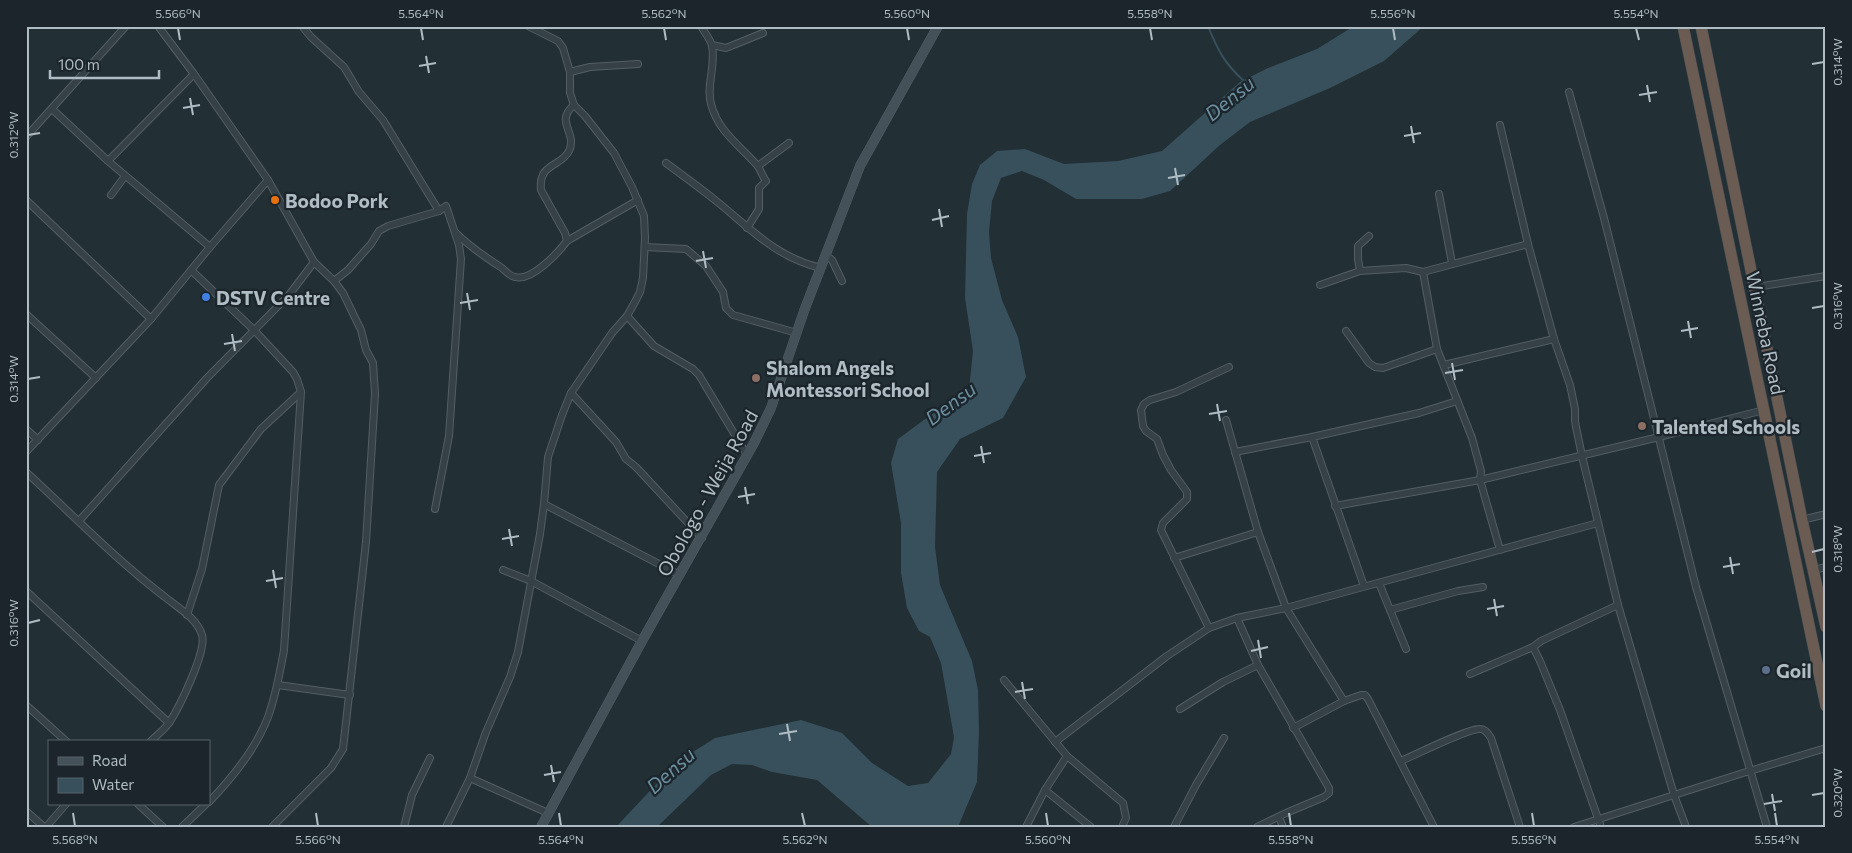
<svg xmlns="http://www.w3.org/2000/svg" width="1852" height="853" font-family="Commissioner,sans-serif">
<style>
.water{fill:#37505b}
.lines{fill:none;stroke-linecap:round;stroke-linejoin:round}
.stream{stroke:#37505b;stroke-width:2}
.street-casing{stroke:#535e64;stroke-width:8}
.secondary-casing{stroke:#535e64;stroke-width:10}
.highway-casing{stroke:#404b51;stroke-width:12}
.street{stroke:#354146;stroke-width:6}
.secondary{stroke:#445159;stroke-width:9}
.highway{stroke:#6b5c53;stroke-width:11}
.ticks{fill:none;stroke:#b0bcc3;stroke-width:2}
.food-dot{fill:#e8710a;stroke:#1b252b;stroke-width:2}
.shop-dot{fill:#3f7fe0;stroke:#1b252b;stroke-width:2}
.education-dot{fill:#8d6e63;stroke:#1b252b;stroke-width:2}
.service-dot{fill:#5c6f8a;stroke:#1b252b;stroke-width:2}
.labels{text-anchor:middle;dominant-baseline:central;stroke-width:4.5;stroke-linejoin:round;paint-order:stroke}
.poi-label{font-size:19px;font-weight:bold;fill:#b0bcc3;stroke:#1b252b;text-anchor:start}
.street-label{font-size:19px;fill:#b0bcc3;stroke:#1b252b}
.water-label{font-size:20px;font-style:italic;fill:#6c8f9f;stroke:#1b252b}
.neatline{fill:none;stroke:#b0bcc3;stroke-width:2}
.ticks-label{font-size:12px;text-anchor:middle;fill:#b0bcc3}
</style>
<rect width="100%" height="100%" fill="#222f35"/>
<path class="water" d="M 1354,26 L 1424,26 L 1384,61 L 1330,88 L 1250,122 L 1220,145 L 1170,191 L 1142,199 L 1076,199 L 1044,180 L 1022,171 L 1001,178 L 992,201 L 989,232 L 991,258 L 1002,300 L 1018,337 L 1026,377 L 1003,418 L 960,439 L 937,472 L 935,547 L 940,585 L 972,661 L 978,690 L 979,731 L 977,782 L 958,827 L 872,827 L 817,780 L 772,772 L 752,765 L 732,764 L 711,775 L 657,827 L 616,827 L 677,762 L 715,738 L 801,720 L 842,733 L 872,763 L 908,786 L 928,783 L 951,754 L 954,737 L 941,663 L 930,637 L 919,631 L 907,608 L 901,573 L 901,523 L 891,463 L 898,439 L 932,414 L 953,404 L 969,389 L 973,351 L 965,298 L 967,214 L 972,184 L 980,165 L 997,151 L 1025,149 L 1064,164 L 1118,161 L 1162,151 L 1240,82 L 1268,68 L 1317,49 Z"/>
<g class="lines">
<path class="stream" d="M 1208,26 C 1218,51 1225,64 1245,82"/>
<defs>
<g id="street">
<path d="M 158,26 L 194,74 L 268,180 L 314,262 L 334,281 L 343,293 L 361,330 L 366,350 L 373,363 L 375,394 L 366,542 L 343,749 L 331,768 L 272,827"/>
<path d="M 302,26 L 311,37 L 344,67 L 359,92 L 383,120 L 439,211"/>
<path d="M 701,26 C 704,32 711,40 712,46 C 716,65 706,85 711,104 C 718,131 739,145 757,165 C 761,170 762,176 766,181 L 759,188 L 759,209 L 747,228"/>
<path d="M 712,45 L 726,48 L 763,33"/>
<path d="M 570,72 L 590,67 L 638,64"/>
<path d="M 1569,92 L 1604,218 L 1696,587 L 1767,827"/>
<path d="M 52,109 L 108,161 L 210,247"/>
<path d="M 1500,125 L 1528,244 L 1554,339 L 1570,385 L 1575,409 L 1575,422 L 1582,456 L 1618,605 L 1674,795 L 1686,827"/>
<path d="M 26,137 L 126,26"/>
<path d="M 108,161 L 194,74"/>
<path d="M 666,163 C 682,175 699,187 715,200 C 750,228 775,257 821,268"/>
<path d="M 758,166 L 789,143"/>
<path d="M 1439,194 L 1452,263"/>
<path d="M 111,195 L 125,176"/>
<path d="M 26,200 L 151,319"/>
<path d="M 456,233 C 470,247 485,257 502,268 C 505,271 510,276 515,277 C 531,282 558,253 567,241 L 565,233 L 541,190 C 538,163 561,167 569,151 C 578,133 554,122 574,105"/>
<path d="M 567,241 L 638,200"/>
<path d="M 645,247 L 686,249 L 706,266 L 723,292 L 726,308 L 733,315 L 797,333"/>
<path d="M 826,255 L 832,260 L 842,281"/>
<path d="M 191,270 L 255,331 L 293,372 L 297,379 L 301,392 L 284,650 C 280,672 276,695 268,717 C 256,749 233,777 209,802"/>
<path d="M 1360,271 L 1358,259 L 1358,246 L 1369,236"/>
<path d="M 1423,272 L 1437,349"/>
<path d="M 334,281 L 348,270 L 371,244 L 379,231 L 388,226 L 439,211 L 446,206 L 459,245 L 461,259 L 449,436 L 435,509"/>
<path d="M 1320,285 L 1360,271 L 1406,268 L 1423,272 L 1528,244"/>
<path d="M 1756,287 L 1826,276"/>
<path d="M 26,314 L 96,378"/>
<path d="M 627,316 L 654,346 L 693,369 L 699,375 L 747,455"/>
<path d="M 1346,331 L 1369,363 L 1375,367 L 1383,368 L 1437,349 L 1472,438 L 1481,471 L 1480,480 L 1500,550"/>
<path d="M 1444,365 L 1554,339"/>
<path d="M 571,393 L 616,442 L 626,459 L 636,467 L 702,538"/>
<path d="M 1226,420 L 1258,532 L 1286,608 L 1344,701 L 1361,695 L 1365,695 L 1368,699 L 1434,827"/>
<path d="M 26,429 L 38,440"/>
<path d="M 26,452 L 151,319 L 210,247 L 268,180"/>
<path d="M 1235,452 L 1312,437"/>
<path d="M 26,472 C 72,514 115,559 165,597 C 177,607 197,618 202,635 C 207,651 179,708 169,723 C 164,730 156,736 150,742"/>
<path d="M 544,504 L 680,575"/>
<path d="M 1335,506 L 1480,480 L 1659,437 L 1764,410"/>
<path d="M 1802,520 L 1826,514"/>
<path d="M 79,521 L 207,378 L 289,295 L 314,262"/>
<path d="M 1174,558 L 1258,532"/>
<path d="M 503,570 L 531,581 L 642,641"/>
<path d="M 1814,570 L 1826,567"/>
<path d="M 1379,583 L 1406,649"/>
<path d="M 1364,586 L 1312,437 L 1419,413 L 1457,401"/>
<path d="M 26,591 L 169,723"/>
<path d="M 1390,610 L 1458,591 L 1483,587"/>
<path d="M 187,615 L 202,569 L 219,485 L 261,429 L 301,392"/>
<path d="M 1237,618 L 1258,665 L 1329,788 L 1329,793 L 1324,797 L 1286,813 L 1257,827"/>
<path d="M 1209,628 L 1161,530 L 1163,523 L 1187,499 L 1187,492 L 1171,470 L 1163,455 L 1157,439 L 1146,431 L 1143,426 L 1141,410 L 1144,404 L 1150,400 L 1176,392 L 1229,367"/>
<path d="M 1470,674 L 1533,647"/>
<path d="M 1004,680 L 1067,756 L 1123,803 L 1126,818 L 1122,827"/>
<path d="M 278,685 L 350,695"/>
<path d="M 26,705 L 67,742"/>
<path d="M 1180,709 L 1223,682 L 1258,665"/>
<path d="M 1293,728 L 1344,701"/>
<path d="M 1055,742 L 1167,656 L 1209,628 L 1237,618 L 1286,608 L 1598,523"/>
<path d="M 1401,761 C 1415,755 1469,728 1480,729 C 1486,729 1488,734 1491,738 L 1520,827"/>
<path d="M 470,778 L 486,732 L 510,677 L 518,652 L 540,534 L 544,504 L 548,457 L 562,415 L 571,393 L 612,333 L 627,316 L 636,300 L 640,292 L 643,278 L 645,238 L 644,216 L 632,187 L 614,153 L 585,116 L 574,105 L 570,93 L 570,72 L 563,48 L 558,41 L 528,26"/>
<path d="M 1045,790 L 1091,827"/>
<path d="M 138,804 L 163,827"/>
<path d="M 26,811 L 44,827"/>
<path d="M 1279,817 L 1283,827"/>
<path d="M 46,827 L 66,804"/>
<path d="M 182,827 L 206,804"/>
<path d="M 404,827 L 412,795 L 430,758"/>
<path d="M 446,827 L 470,778 L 548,813"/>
<path d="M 1026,827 L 1045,790 L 1067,756"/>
<path d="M 1174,827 L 1196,785 L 1224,738"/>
<path d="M 1574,827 L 1743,773 L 1826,748"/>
<path d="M 1601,827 L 1560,710 L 1540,661 L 1533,647 L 1541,641 L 1618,605"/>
</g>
<path id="secondary" d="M 541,827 L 642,641 L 754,443 L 771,408 L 804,311 L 860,166 L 938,26"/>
<g id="highway">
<path d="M 1683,26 L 1826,706"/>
<path d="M 1701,26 L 1802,520 L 1826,627"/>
</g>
</defs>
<use href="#street" class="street-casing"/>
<use href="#secondary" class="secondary-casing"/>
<use href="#highway" class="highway-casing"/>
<use href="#street" class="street"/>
<use href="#secondary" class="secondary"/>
<use href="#highway" class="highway"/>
</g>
<path class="ticks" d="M 178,28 L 180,40M 421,28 L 423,40M 664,28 L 666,40M 907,28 L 909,40M 1150,28 L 1152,40M 1393,28 L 1395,40M 1636,28 L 1639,40M 426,56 L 429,73M 1812,64 L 1824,62M 419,66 L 436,63M 1647,85 L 1650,102M 1639,95 L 1657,92M 190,98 L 193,115M 183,108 L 200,105M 1411,126 L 1414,143M 28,135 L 40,133M 1404,136 L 1421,133M 1175,168 L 1178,185M 1168,178 L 1185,175M 939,209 L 942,227M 932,220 L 949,216M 703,251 L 706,268M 696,261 L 713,258M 467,293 L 470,310M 460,303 L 478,300M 1812,308 L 1824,306M 1688,321 L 1691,338M 1681,331 L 1698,328M 232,334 L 235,351M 224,344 L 242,341M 1452,363 L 1455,380M 1445,373 L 1463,370M 28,379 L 40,377M 1217,404 L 1220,421M 1209,414 L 1227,411M 981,446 L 984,463M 974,456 L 991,453M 745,487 L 748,504M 738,497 L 755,494M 509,529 L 512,546M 502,539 L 519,536M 1812,552 L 1824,549M 1730,557 L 1733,574M 1723,567 L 1740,564M 273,570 L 276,588M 266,581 L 283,578M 1494,599 L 1497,616M 1487,609 L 1504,606M 28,623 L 40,620M 1258,640 L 1261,658M 1251,651 L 1268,647M 1022,682 L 1025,699M 1015,692 L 1033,689M 787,724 L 790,741M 779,734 L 797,731M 551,765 L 554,782M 544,775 L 561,772M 1772,794 L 1775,811M 1812,795 L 1824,793M 1764,804 L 1782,801M 73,813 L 75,826M 316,813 L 318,826M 559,813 L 561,826M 802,813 L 805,826M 1046,813 L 1048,826M 1289,813 L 1291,826M 1532,813 L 1534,826M 1775,813 L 1777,826"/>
<circle class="food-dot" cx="275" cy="200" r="5"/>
<circle class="shop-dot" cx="206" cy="297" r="5"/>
<g class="education-dot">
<circle cx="756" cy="378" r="5"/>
<circle cx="1642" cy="426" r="5"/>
</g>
<circle class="service-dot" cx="1766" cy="670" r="5"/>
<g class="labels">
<g class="poi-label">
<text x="285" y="200">Bodoo Pork</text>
<text x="216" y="297">DSTV Centre</text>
<text x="766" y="367">Shalom Angels<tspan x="766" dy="22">Montessori School</tspan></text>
<text x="1652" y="426">Talented Schools</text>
<text x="1776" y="670">Goil</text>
</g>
<g class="street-label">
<text transform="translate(1766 333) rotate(78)">Winneba Road</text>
<text transform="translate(707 493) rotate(-61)">Obologo - Weija Road</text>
</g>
<g class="water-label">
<text transform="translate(1229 98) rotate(-39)">Densu</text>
<text transform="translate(950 403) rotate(-37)">Densu</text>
<text transform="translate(670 770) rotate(-42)">Densu</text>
</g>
</g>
<rect width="1852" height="853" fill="none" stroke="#1b252b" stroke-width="55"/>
<rect x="48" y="740" width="162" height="65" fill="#1b252b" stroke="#576168"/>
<rect x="58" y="757" width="25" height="8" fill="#445159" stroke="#576168"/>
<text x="92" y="766" font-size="15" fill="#b0bcc3">Road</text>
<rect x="58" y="778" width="25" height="15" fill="#37505b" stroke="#576168"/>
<text x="92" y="790" font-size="15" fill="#b0bcc3">Water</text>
<path d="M50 70v8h109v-8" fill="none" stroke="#b0bcc3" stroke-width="2.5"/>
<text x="58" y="70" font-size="15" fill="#b0bcc3" stroke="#1b252b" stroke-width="4" paint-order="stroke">100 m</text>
<rect x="28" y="28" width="1796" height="798" class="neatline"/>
<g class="ticks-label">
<text x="178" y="18">5.566°N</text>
<text x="421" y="18">5.564°N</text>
<text x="664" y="18">5.562°N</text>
<text x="907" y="18">5.560°N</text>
<text x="1150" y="18">5.558°N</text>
<text x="1393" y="18">5.556°N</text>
<text x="1636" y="18">5.554°N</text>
<text transform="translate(1838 62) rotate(-90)" y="4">0.314°W</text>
<text transform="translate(14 135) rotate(-90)" y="4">0.312°W</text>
<text transform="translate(1838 306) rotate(-90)" y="4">0.316°W</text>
<text transform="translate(14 379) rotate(-90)" y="4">0.314°W</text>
<text transform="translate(1838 549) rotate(-90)" y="4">0.318°W</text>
<text transform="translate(14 623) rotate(-90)" y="4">0.316°W</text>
<text transform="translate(1838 793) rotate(-90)" y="4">0.320°W</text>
<text x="75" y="844">5.568°N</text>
<text x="318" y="844">5.566°N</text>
<text x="561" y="844">5.564°N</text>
<text x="805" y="844">5.562°N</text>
<text x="1048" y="844">5.560°N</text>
<text x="1291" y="844">5.558°N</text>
<text x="1534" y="844">5.556°N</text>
<text x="1777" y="844">5.554°N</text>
</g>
</svg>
